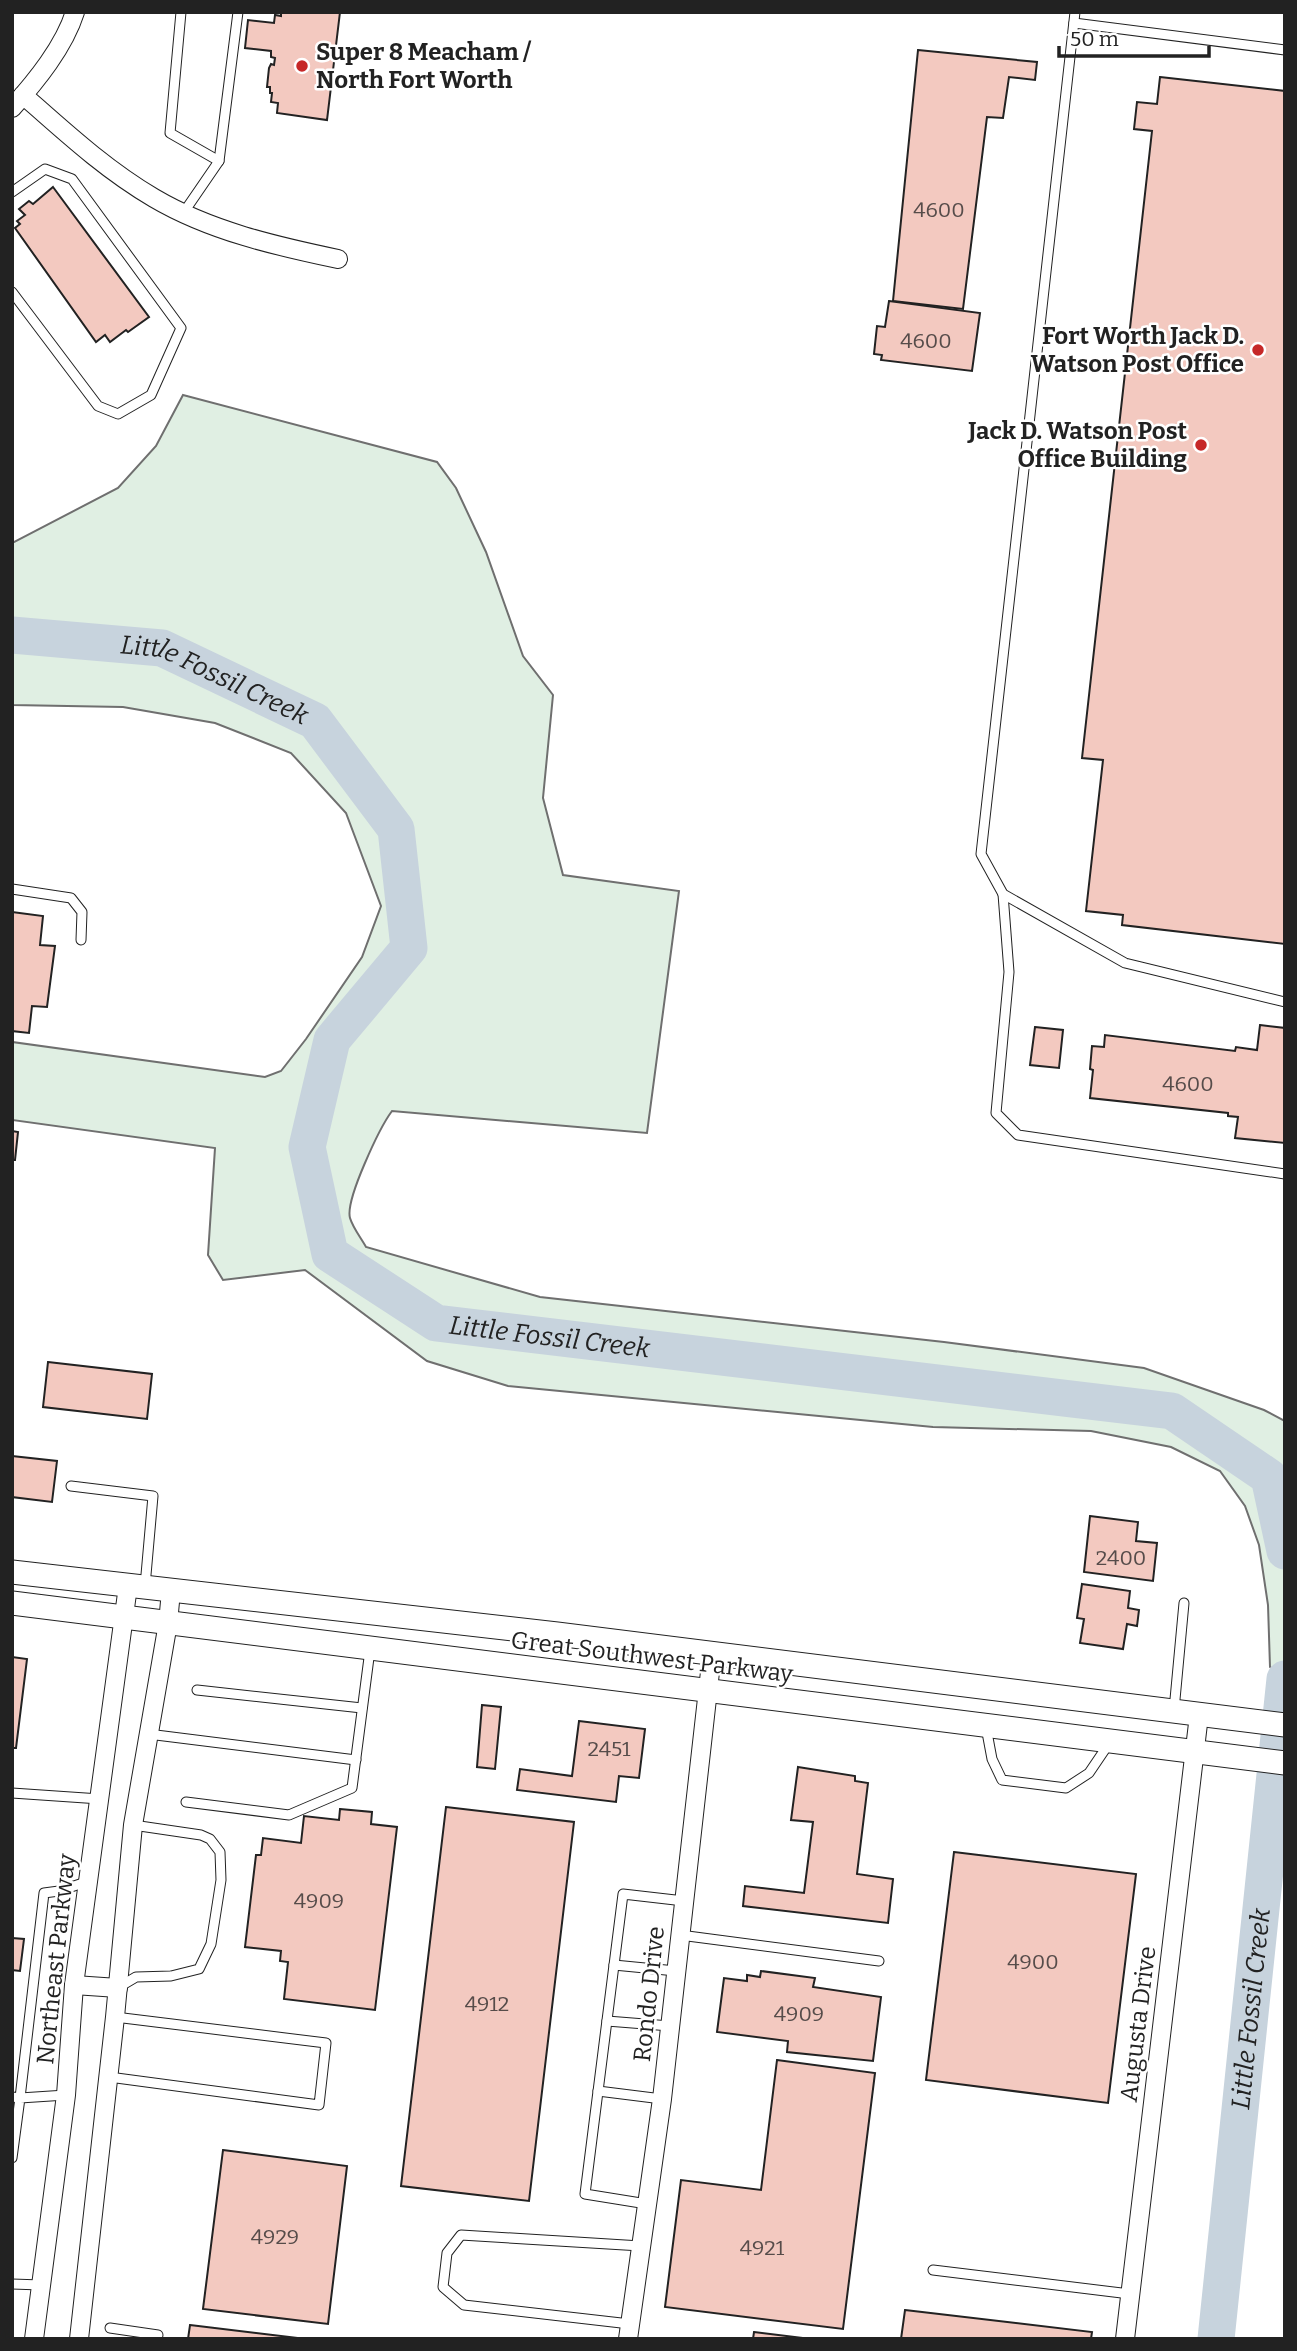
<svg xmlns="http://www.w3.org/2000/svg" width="1297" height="2351" font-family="Bitter,serif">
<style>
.green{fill:#e0efe3;stroke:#6f6f6f;stroke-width:2}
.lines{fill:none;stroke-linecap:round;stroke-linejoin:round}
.river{stroke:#c7d3dd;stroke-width:37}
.building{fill:#f3c9c0;stroke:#222;stroke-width:2}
.service-casing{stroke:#222;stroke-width:11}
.minor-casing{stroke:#222;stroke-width:20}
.tertiary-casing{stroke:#222;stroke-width:25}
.service{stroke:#fff;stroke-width:9}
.minor{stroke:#fff;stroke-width:18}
.tertiary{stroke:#fff;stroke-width:23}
.poi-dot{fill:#c62828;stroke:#fff;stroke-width:2.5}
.labels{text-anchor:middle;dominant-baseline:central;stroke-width:5;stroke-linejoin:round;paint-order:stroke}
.number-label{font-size:21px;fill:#564c4a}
.poi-label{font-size:24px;font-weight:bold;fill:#222;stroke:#fff;text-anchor:end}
.street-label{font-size:24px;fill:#222;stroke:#fff}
.water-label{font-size:26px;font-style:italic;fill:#222;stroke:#fff}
</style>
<rect width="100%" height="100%" fill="#fff"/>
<path class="green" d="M 183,395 L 437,462 L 456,488 L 486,552 L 523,656 L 553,695 L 543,798 L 563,875 L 679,891 L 647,1133 L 392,1111 C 380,1127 345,1200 350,1218 C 353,1228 361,1238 366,1247 L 540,1297 L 944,1342 L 1144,1368 L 1264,1410 L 1285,1421 L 1285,1676 L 1270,1667 L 1268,1605 L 1259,1545 L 1245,1506 L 1220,1471 L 1171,1447 L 1091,1431 L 933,1427 L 508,1386 L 427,1361 L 305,1270 L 223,1280 L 208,1255 L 215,1148 L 12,1120 L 12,1042 L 265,1077 L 281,1071 L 306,1039 L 362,957 L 381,906 L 346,813 L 291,753 L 215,723 L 123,707 L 12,705 L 12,543 L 118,488 L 156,446 Z"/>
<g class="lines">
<g class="river">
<path id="s1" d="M 12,635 L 162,648 L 315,721 L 396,829 L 409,948 L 332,1040 L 307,1147 L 330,1254 L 436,1323 L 1172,1411 L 1269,1477 L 1285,1551"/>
<path id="s2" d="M 1216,2339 L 1285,1679"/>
</g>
</g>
<g class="building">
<path d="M 281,12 L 340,12 L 327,120 L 277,113 L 278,103 L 271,102 L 272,93 L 270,93 L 270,87 L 267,87 L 269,68 L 271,64 L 274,65 L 275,58 L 271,57 L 271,51 L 245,48 L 248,20 L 274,23 L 275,15 L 281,16 Z"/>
<path d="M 918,50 L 1037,62 L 1035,80 L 1009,77 L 1003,118 L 987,117 L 963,309 L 893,301 Z"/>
<path d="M 1160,77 L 1285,91 L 1285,944 L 1122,925 L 1123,915 L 1086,911 L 1103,760 L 1082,758 L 1152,131 L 1134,129 L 1137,102 L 1157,104 Z"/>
<path d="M 53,187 L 149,317 L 128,332 L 126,330 L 110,342 L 105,335 L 96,342 L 15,228 L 20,224 L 17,221 L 25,215 L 19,209 L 29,201 L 33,204 Z"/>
<path d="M 889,301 L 980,313 L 972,371 L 881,360 L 882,355 L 874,354 L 877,326 L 885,327 Z"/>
<path d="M 12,912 L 43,916 L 40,945 L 55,946 L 47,1007 L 32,1006 L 29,1033 L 12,1031 Z"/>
<path d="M 1260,1025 L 1285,1028 L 1285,1143 L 1235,1138 L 1238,1117 L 1228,1116 L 1228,1113 L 1090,1098 L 1093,1070 L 1090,1069 L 1092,1046 L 1104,1047 L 1105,1035 L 1235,1051 L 1236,1047 L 1257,1050 Z"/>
<path d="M 1035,1027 L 1063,1030 L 1059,1068 L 1030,1065 Z"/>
<path d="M 12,1131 L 18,1132 L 15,1160 L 12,1160 Z"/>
<path d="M 48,1362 L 152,1374 L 147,1419 L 43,1407 Z"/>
<path d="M 12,1456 L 57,1461 L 52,1502 L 12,1497 Z"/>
<path d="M 1090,1516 L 1138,1522 L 1136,1541 L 1157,1543 L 1153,1581 L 1084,1572 Z"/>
<path d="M 1082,1584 L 1130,1591 L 1128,1608 L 1139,1610 L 1137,1626 L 1127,1624 L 1123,1649 L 1080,1643 L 1084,1619 L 1077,1618 Z"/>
<path d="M 12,1657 L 27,1659 L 16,1748 L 12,1748 Z"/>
<path d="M 482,1705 L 501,1707 L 495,1769 L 477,1767 Z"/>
<path d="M 579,1721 L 645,1729 L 639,1778 L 619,1776 L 616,1802 L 517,1790 L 520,1769 L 572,1776 Z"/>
<path d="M 798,1767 L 855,1776 L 855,1781 L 868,1783 L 857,1874 L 893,1879 L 888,1923 L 743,1906 L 745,1886 L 804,1893 L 813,1822 L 791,1820 Z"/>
<path d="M 446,1807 L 574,1822 L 529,2201 L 401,2186 Z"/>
<path d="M 340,1809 L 372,1812 L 371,1824 L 397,1827 L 375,2010 L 284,1999 L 288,1962 L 280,1961 L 281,1951 L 245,1947 L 256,1855 L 261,1855 L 263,1838 L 301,1843 L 304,1816 L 339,1820 Z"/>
<path d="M 954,1852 L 1136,1874 L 1108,2103 L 926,2080 Z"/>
<path d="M 12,1938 L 24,1939 L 20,1971 L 12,1970 Z"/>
<path d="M 761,1971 L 815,1978 L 813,1987 L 881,1997 L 873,2061 L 787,2052 L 788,2041 L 717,2032 L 724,1978 L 747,1981 L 747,1975 L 760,1977 Z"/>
<path d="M 777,2060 L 875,2073 L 843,2329 L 665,2307 L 681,2180 L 761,2190 Z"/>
<path d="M 223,2150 L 347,2166 L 328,2324 L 203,2309 Z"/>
<path d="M 905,2310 L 1092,2332 L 1091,2339 L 901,2339 Z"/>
<path d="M 190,2325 L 306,2339 L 188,2339 Z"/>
<path d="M 754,2332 L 811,2339 L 753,2339 Z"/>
</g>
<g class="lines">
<defs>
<g id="service">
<path d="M 181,12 L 170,133 L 219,161"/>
<path d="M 1075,12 L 981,854 L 1003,894 L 1125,963 L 1285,1002"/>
<path d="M 1074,23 L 1285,50"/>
<path d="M 12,192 L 45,169 L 72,179 L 181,328 L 151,395 L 118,414 L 98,406 L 12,292"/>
<path d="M 184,212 L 219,161 L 238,12"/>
<path d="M 12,889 L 71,898 L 82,912 L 81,940"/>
<path d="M 1003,894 L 1009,972 L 996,1113 L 1018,1135 L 1285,1174"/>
<path d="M 71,1486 L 153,1496 L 145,1586"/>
<path d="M 197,1690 L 362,1708"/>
<path d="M 1174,1710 L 1184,1603"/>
<path d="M 986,1727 L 992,1759 L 1002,1780 L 1066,1788 L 1089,1773 L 1110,1742"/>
<path d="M 148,1734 L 356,1760"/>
<path d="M 12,1793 L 100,1799"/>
<path d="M 186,1802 L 289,1815 L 352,1788 L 370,1650"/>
<path d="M 680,1935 L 879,1961"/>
<path d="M 614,1965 L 676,1971"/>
<path d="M 119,1987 L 136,1977 L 171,1976 L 199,1969 L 211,1944 L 221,1880 L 220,1852 L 210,1839 L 201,1835 L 133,1825"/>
<path d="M 607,2021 L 670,2026"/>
<path d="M 109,2077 L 319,2105 L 326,2043 L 115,2017"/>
<path d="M 598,2091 L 662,2099"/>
<path d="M 12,2097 L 20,2098 L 44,1893 L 59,1891 L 89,1881"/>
<path d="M 12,2158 L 20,2098 L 66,2095"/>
<path d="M 647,2204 L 585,2194 L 623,1894 L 684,1901"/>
<path d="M 933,2270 L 1130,2294"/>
<path d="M 12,2284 L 41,2285"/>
<path d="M 630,2324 L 464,2305 L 443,2287 L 447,2253 L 461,2235 L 641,2246"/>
<path d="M 110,2328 L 158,2335 L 157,2339"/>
</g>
<g id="minor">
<path d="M 23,95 C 65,132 106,170 154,198 C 210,231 276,246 338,259"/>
<path d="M 12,108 C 36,81 64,47 75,12"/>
<path d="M 74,1985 L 118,1988"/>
<path d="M 34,2339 L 66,2095 L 74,1985 L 128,1586"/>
<path d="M 79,2339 L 115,2017 L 133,1825 L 168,1623 L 171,1591"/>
<path d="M 628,2339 L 662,2099 L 712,1654"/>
<path d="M 1125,2339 L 1199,1715"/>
</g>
<g id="tertiary">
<path d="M 12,1572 L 557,1634 L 1285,1725"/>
<path d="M 12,1603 L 1285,1763"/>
</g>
</defs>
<use href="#service" class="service-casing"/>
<use href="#minor" class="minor-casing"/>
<use href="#tertiary" class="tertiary-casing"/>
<use href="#service" class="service"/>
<use href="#minor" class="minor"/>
<use href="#tertiary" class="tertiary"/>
</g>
<g class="poi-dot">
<circle cx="302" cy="66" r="7"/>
<circle cx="1258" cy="350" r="7"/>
<circle cx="1201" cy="445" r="7"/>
</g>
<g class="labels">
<g class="number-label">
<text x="939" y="210">4600</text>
<text x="926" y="341">4600</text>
<text x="1188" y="1084">4600</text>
<text x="1121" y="1558">2400</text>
<text x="609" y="1749">2451</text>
<text x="319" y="1901">4909</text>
<text x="1033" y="1962">4900</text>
<text x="487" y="2004">4912</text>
<text x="799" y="2014">4909</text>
<text x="275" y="2237">4929</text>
<text x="762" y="2248">4921</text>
</g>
<g class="poi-label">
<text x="316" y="52" text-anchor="start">Super 8 Meacham /<tspan x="316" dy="28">North Fort Worth</tspan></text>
<text x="1244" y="336">Fort Worth Jack D.<tspan x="1244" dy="28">Watson Post Office</tspan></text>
<text x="1187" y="431">Jack D. Watson Post<tspan x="1187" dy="28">Office Building</tspan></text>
</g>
<g class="street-label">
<text transform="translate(652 1657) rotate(7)">Great Southwest Parkway</text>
<text transform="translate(56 1959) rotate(-84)">Northeast Parkway</text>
<text transform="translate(649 1994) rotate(-84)">Rondo Drive</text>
<text transform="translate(1138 2024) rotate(-83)">Augusta Drive</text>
</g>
<g class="water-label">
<text stroke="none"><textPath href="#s1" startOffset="210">Little Fossil Creek</textPath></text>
<text stroke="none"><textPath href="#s1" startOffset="1155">Little Fossil Creek</textPath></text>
<text stroke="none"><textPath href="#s2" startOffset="332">Little Fossil Creek</textPath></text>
</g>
</g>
<rect width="1297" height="2351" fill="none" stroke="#222222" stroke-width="28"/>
<path d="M1059 46v10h150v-10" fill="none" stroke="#222222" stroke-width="3.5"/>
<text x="1070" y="46" font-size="21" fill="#222222" stroke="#ffffff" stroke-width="5" paint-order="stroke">50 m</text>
</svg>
